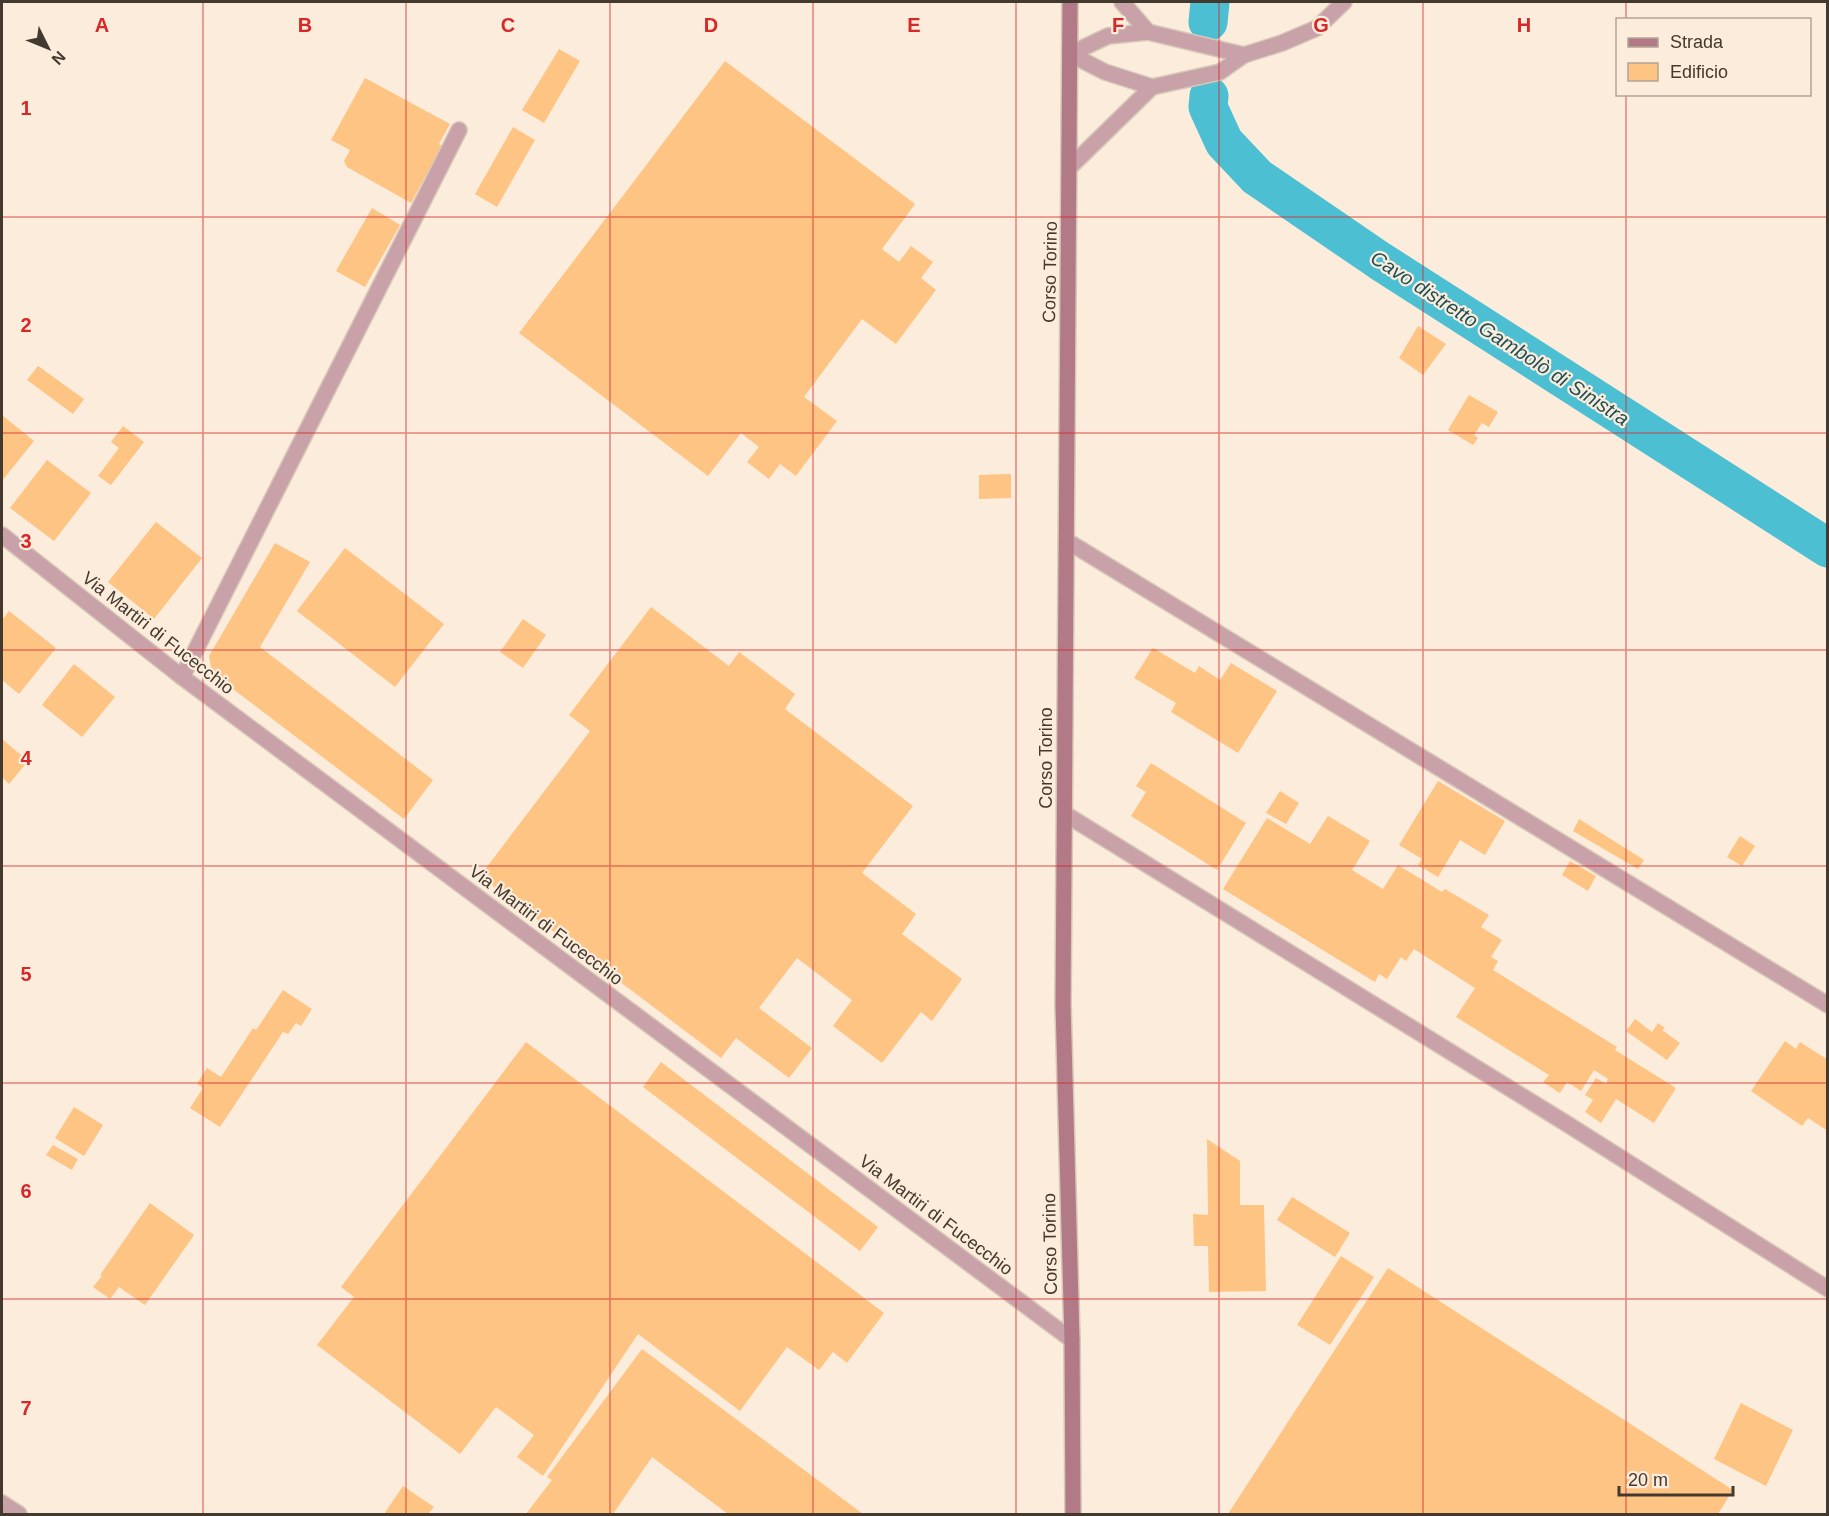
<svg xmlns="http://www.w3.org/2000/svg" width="1829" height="1516" font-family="Arial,sans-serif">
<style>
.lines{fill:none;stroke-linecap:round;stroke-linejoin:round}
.canal{stroke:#4dbfd2;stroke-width:39}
.building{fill:#fec483}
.lane-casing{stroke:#d7c8b8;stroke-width:18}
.street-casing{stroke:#d7c8b8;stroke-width:18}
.secondary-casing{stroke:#d7c8b8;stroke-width:18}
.lane{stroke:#c8a1a9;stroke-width:15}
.street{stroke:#c8a1a9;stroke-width:15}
.secondary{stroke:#b27a87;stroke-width:15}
.grid{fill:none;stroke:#d62828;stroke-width:1.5;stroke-opacity:0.55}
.labels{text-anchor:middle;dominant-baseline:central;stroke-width:4.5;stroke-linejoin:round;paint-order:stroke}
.street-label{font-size:18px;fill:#43392e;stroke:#fcecdb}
.water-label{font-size:20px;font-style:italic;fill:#1f5058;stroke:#fcecdb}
.grid-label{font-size:20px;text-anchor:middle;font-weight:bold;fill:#d62828;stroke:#fcecdb;stroke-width:4.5;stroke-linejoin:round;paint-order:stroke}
</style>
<rect width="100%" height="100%" fill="#fcecdb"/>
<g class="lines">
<g class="canal">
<path d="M 1208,22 L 1210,2"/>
<path d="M 1209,96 L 1208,107 L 1224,142 L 1257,177 L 1380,261 L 1828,548"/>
</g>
</g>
<g class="building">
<path d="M 559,49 L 580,61 L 544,123 L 522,110 Z"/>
<path d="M 725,61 L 915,204 L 882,249 L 899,262 L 911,246 L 933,262 L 921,278 L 936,290 L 896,344 L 862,319 L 804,397 L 837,421 L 796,476 L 780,464 L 769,479 L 747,462 L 759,447 L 741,433 L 708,476 L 519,333 Z"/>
<path d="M 365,78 L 450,124 L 439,144 L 442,146 L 411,203 L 347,167 L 344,161 L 350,150 L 331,140 Z"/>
<path d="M 513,127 L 535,140 L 497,207 L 475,194 Z"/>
<path d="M 372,208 L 400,225 L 365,287 L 336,271 Z"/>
<path d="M 1418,326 L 1446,344 L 1423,375 L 1399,358 Z"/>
<path d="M 38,366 L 84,399 L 73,414 L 27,380 Z"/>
<path d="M 1469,395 L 1498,412 L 1489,427 L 1482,423 L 1474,435 L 1478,438 L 1473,445 L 1448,430 Z"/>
<path d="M 2,415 L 34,441 L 2,481 Z"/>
<path d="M 123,426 L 144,442 L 111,485 L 98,476 L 119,448 L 111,442 Z"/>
<path d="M 47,460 L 91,493 L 54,541 L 10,508 Z"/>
<path d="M 1011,474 L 1011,498 L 979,499 L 979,475 Z"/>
<path d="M 156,522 L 202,558 L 154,619 L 108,582 Z"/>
<path d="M 275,543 L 310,562 L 260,647 L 433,780 L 404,819 L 212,673 L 209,656 Z"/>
<path d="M 345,548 L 444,624 L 395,687 L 297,611 Z"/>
<path d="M 651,607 L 729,666 L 739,652 L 795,694 L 785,709 L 913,806 L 862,873 L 916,914 L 902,934 L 962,979 L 932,1021 L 921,1012 L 882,1063 L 833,1026 L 852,1000 L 797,958 L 759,1008 L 812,1048 L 789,1078 L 736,1038 L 721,1058 L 480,876 L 590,731 L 569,715 Z"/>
<path d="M 9,611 L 56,648 L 19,694 L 2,680 L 2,620 Z"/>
<path d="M 523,619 L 546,635 L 523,668 L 500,652 Z"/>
<path d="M 1153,648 L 1195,673 L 1199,666 L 1220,680 L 1231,663 L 1277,691 L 1238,753 L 1171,712 L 1176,703 L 1134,678 Z"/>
<path d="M 74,664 L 115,697 L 82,737 L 42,705 Z"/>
<path d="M 2,739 L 28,761 L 9,784 L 2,777 Z"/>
<path d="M 1151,763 L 1246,823 L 1217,870 L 1131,816 L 1146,792 L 1136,786 Z"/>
<path d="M 1438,781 L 1505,821 L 1485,855 L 1460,840 L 1438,877 L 1418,865 L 1422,859 L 1399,845 Z"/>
<path d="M 1280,791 L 1299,803 L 1286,824 L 1266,813 Z"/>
<path d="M 1328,816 L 1370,841 L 1352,870 L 1383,889 L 1398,865 L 1442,892 L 1445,889 L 1489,915 L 1481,927 L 1502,940 L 1491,957 L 1498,961 L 1493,970 L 1617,1047 L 1615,1050 L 1676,1088 L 1654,1123 L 1616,1099 L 1601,1123 L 1585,1112 L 1593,1100 L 1585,1095 L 1596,1078 L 1606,1084 L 1608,1079 L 1594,1070 L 1581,1091 L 1567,1082 L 1560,1093 L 1543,1082 L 1549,1075 L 1456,1017 L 1475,988 L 1414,949 L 1406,961 L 1401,957 L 1387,979 L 1379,974 L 1375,982 L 1223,889 L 1267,818 L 1310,844 Z"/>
<path d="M 1579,819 L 1644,860 L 1638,869 L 1573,831 Z"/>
<path d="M 1740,836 L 1755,846 L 1742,866 L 1727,857 Z"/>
<path d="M 1570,861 L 1596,876 L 1588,891 L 1562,875 Z"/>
<path d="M 283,990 L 312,1009 L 301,1026 L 296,1023 L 288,1034 L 283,1032 L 220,1127 L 190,1108 L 203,1088 L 197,1084 L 207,1068 L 221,1077 L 253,1028 L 256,1030 Z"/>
<path d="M 1635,1019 L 1652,1032 L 1658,1023 L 1665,1028 L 1662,1030 L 1680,1043 L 1667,1060 L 1626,1031 Z"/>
<path d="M 1785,1041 L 1796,1049 L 1800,1042 L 1828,1060 L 1828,1131 L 1808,1118 L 1802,1126 L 1751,1091 Z"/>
<path d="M 526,1042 L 884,1313 L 847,1363 L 833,1352 L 819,1370 L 787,1347 L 740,1411 L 638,1334 L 543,1476 L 517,1457 L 534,1435 L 496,1407 L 460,1454 L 317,1345 L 354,1297 L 341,1287 Z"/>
<path d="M 661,1062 L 878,1227 L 860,1251 L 643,1087 Z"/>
<path d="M 74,1107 L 103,1125 L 84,1156 L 55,1138 Z"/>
<path d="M 1207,1139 L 1240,1161 L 1240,1205 L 1264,1205 L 1266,1291 L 1209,1292 L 1208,1246 L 1194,1246 L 1193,1214 L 1208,1215 Z"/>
<path d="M 53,1145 L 78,1159 L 72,1170 L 46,1155 Z"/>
<path d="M 1292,1197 L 1350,1233 L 1335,1257 L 1277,1220 Z"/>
<path d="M 150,1203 L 194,1235 L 145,1305 L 119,1287 L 110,1299 L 93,1287 L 102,1276 L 100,1275 Z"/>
<path d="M 1341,1256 L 1374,1277 L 1330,1345 L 1297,1325 Z"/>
<path d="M 1388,1268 L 1733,1490 L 1718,1514 L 1228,1514 Z"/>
<path d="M 642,1349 L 863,1514 L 728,1514 L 652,1457 L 613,1514 L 526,1514 L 552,1480 L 547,1477 Z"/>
<path d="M 1741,1403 L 1793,1430 L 1766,1486 L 1714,1459 Z"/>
<path d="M 403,1486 L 434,1507 L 428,1514 L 384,1514 Z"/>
</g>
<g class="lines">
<defs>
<g id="lane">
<path d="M 1067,541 L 1828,1005"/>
<path d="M 182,677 L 459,130"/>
<path d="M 1065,814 L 1564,1122 L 1828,1289"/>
<path d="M 2,1503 L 19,1514"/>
</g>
<g id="street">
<path d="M 1122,2 L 1148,32 L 1244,55"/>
<path d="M 1070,54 L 1105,72 L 1152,87"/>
<path d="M 1070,54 L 1108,36 L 1148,32"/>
<path d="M 1070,167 L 1152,87 L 1220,72 L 1244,55 L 1282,43 L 1317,28 L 1344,2"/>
<path d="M 2,535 L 182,677 L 1072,1340"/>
</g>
<path id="secondary" d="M 1070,2 L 1063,1004 L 1072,1340 L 1073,1514"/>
</defs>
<use href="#lane" class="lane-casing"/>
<use href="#street" class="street-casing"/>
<use href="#secondary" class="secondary-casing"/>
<use href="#lane" class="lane"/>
<use href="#street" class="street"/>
<use href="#secondary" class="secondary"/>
</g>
<path class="grid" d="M 203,2 L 203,1514M 406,2 L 406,1514M 610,2 L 610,1514M 813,2 L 813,1514M 1016,2 L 1016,1514M 1219,2 L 1219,1514M 1423,2 L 1423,1514M 1626,2 L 1626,20M 1626,94 L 1626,1514M 2,217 L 1828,217M 2,433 L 1828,433M 2,650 L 1828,650M 2,866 L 1828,866M 2,1083 L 1828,1083M 2,1299 L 1828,1299"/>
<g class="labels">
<g class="street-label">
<text transform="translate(1050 272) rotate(-89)">Corso Torino</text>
<text transform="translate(158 633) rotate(38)">Via Martiri di Fucecchio</text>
<text transform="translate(1046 758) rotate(-90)">Corso Torino</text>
<text transform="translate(546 925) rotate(37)">Via Martiri di Fucecchio</text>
<text transform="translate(936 1215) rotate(37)">Via Martiri di Fucecchio</text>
<text transform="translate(1050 1244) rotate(-91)">Corso Torino</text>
</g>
<g class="water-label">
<text transform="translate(1500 338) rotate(33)">Cavo distretto Gambolò di Sinistra</text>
</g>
</g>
<g class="grid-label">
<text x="102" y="32">A</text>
<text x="305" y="32">B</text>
<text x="508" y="32">C</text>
<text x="711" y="32">D</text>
<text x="914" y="32">E</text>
<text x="1118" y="32">F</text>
<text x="1321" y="32">G</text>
<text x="1524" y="32">H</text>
<text x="26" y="115">1</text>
<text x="26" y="332">2</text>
<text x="26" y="548">3</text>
<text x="26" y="765">4</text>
<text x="26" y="981">5</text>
<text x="26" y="1198">6</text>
<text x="26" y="1415">7</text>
</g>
<rect width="1829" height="1516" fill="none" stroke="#43392e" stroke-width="6"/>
<rect x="1616" y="18" width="195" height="78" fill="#fcecdb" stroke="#b2a496" stroke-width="1.5"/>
<rect x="1628" y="38" width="30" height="9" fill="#b27a87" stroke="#b2a496" stroke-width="1.5"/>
<text x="1670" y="48" font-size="18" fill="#43392e">Strada</text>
<rect x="1628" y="63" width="30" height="18" fill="#fec483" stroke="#b2a496" stroke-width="1.5"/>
<text x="1670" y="78" font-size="18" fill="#43392e">Edificio</text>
<g transform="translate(48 48) rotate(133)" stroke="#fcecdb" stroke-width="4.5" paint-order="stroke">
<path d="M0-4.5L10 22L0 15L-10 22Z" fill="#43392e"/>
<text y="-9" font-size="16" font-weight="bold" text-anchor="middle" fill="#43392e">N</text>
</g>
<path d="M1619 1486v9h114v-9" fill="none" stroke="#43392e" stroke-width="3"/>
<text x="1628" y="1486" font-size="18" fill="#43392e" stroke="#fcecdb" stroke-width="4.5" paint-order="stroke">20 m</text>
</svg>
